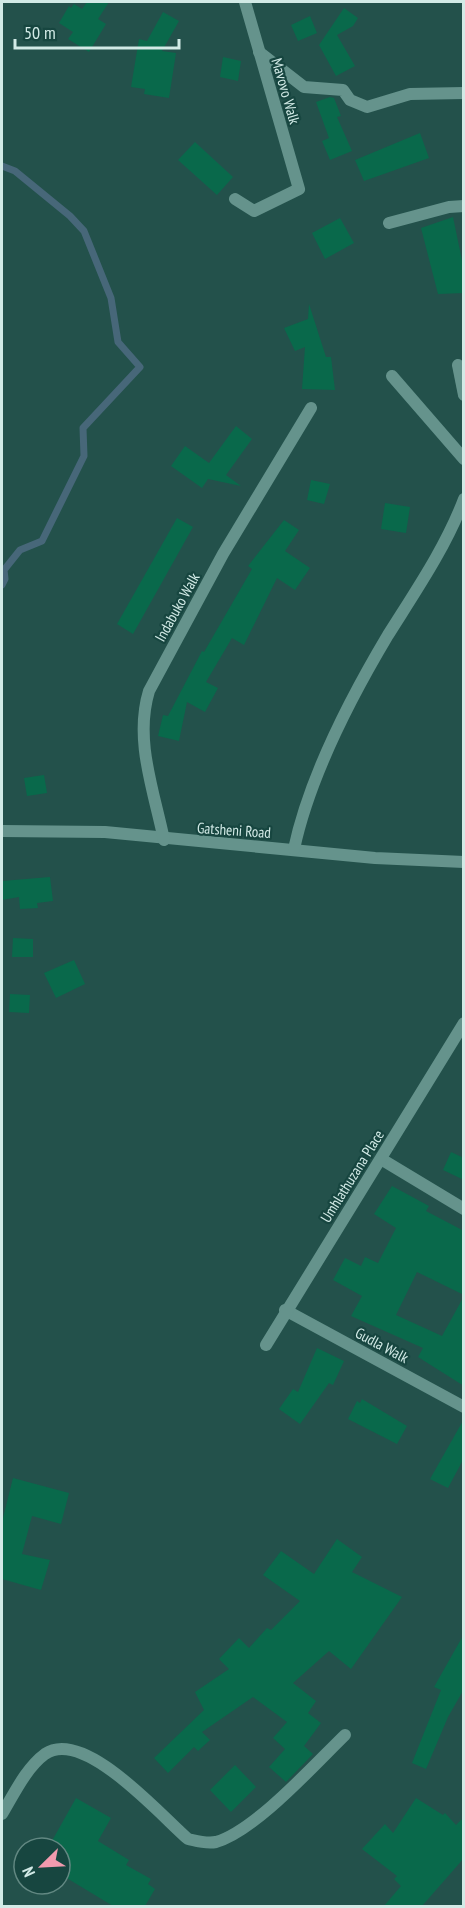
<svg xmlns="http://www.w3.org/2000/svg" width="465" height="1908" font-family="'PT Sans Narrow',sans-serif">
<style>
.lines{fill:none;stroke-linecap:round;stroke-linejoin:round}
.stream{stroke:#476779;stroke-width:7}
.building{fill:#09694b}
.street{stroke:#65938c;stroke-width:12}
.labels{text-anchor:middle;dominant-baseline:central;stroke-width:4.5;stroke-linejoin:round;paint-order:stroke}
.street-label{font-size:15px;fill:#d2eae6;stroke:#174640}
</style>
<rect width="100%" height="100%" fill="#23514b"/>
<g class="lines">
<path class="stream" d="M 2,166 L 15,171 L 70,216 L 84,231 L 111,298 L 118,342 L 140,367 L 83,428 L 84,456 L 42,541 L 20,550 L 4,570 L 5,579 L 2,585"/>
</g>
<g class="building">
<path d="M 87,2 L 109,2 L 98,19 L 106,24 L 89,52 L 68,39 L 73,32 L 59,23 L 69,6 L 71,8 L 74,4 L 82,9 Z"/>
<path d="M 344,8 L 358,18 L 353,26 L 337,35 L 355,66 L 336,76 L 319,45 Z"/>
<path d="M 163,12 L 179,21 L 162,51 L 176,53 L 169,98 L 144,94 L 145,89 L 131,87 L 139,39 L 147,41 Z"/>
<path d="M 310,16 L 317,33 L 298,41 L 291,25 Z"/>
<path d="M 223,57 L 241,61 L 238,81 L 220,77 Z"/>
<path d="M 330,97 L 334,98 L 341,116 L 337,117 L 352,151 L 330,160 L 322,141 L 329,138 L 316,102 Z"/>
<path d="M 420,133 L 429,158 L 364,181 L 355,160 Z"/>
<path d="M 195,142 L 233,177 L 217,195 L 178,160 Z"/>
<path d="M 453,217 L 464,270 L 464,293 L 438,294 L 421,228 Z"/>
<path d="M 340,218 L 354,243 L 325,259 L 312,233 Z"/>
<path d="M 309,304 L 326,357 L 331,357 L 335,390 L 302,389 L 305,347 L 295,351 L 284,328 L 308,319 Z"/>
<path d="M 236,426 L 252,439 L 226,475 L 241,486 L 208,479 L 202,488 L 171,466 L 185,446 L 209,463 Z"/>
<path d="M 311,480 L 330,484 L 324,504 L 307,500 Z"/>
<path d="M 385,503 L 410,507 L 406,533 L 381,529 Z"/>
<path d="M 177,518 L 193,527 L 133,634 L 117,624 Z"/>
<path d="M 284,520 L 299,530 L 285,551 L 310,568 L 295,590 L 277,578 L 244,645 L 232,638 L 206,682 L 218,688 L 205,712 L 187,702 L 179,741 L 158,736 L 163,715 L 168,716 L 202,651 L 204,652 L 252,569 L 248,566 Z"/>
<path d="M 44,775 L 47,793 L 27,796 L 24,778 Z"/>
<path d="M 50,877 L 53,901 L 37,903 L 38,908 L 20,909 L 19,897 L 2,900 L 2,881 Z"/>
<path d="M 13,938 L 33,939 L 33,957 L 12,957 Z"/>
<path d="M 74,960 L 85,984 L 56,998 L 44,973 Z"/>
<path d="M 10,994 L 30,995 L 29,1013 L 9,1012 Z"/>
<path d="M 451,1152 L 464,1158 L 464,1180 L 443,1170 Z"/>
<path d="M 392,1186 L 429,1206 L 426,1211 L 464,1231 L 464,1295 L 417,1272 L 396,1315 L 442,1336 L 464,1296 L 464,1386 L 418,1357 L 423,1348 L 351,1316 L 362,1296 L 333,1280 L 345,1258 L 361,1266 L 365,1257 L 378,1263 L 396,1228 L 374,1214 Z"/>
<path d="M 317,1348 L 344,1361 L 333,1385 L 329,1383 L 300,1424 L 279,1409 L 293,1389 L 298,1392 Z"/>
<path d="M 362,1399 L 407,1426 L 397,1444 L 348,1419 L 357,1401 L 360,1403 Z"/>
<path d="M 464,1419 L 464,1458 L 448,1488 L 430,1479 Z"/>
<path d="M 13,1478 L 69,1493 L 61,1524 L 32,1516 L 22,1554 L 50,1560 L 41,1590 L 2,1579 L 2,1522 Z"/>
<path d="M 337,1539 L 362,1557 L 352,1572 L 402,1597 L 351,1669 L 329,1651 L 293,1683 L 316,1701 L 308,1713 L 321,1723 L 304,1746 L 313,1754 L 286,1782 L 269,1767 L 285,1749 L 273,1738 L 287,1722 L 253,1697 L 202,1732 L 210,1740 L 198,1751 L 194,1747 L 168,1773 L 154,1758 L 204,1710 L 195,1692 L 229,1669 L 219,1659 L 239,1638 L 249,1648 L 267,1628 L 271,1630 L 300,1601 L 263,1575 L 281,1551 L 314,1574 Z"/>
<path d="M 464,1634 L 464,1689 L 448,1717 L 426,1769 L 412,1763 L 441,1690 L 434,1687 Z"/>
<path d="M 235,1765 L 256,1787 L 231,1812 L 210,1790 Z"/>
<path d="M 76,1798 L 111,1818 L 98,1841 L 129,1860 L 126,1865 L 151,1879 L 148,1884 L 155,1889 L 145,1906 L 113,1906 L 60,1874 L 60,1848 L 48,1848 Z"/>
<path d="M 416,1798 L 443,1815 L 445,1813 L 456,1825 L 464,1817 L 464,1858 L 422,1906 L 384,1906 L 401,1886 L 394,1879 L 397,1876 L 362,1849 L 385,1824 L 393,1833 Z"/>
</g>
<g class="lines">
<g class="street">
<path d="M 259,52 L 304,87 L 343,90 L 350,100 L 367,107 L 410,94 L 464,93"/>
<path d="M 235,199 L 254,211 L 299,189 L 245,2"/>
<path d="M 389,223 L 449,207 L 464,206"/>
<path d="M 458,365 L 464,395"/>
<path d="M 392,376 L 464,459"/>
<path d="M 2,831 L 105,832 L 375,858 L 464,862"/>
<path d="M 164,840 C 154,791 134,740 149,691 L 223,554 L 311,408"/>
<path d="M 294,849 C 309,779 351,697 388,635 C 415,592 446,547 464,499"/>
<path d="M 381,1159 L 464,1209"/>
<path d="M 285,1310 L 464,1407"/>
<path d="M 266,1345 L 464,1023"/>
<path d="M 2,1814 C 14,1794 26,1768 45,1754 C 84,1727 161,1816 188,1839 C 197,1841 206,1844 216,1842 C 255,1831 315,1764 345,1735"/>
</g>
</g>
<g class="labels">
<g class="street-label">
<text transform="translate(286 91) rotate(74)">Mavovo Walk</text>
<text transform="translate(177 607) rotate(-61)">Indabuko Walk</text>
<text transform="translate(234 830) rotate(4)">Gatsheni Road</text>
<text transform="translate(352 1176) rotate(-58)">Umhlathuzana Place</text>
<text transform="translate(382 1345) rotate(28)">Gudla Walk</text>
</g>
</g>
<rect width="465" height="1908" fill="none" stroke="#d2eae6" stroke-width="6"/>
<g transform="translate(42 1866) rotate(246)"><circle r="28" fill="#174640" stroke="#628882" stroke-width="1.5"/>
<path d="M0-4.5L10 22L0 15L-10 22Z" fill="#f29aae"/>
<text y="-9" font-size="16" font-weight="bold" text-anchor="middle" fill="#d2eae6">N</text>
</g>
<path d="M15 39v9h164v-9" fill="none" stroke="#d2eae6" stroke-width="3"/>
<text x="24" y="39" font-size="18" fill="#d2eae6" stroke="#174640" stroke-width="4.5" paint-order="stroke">50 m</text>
</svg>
